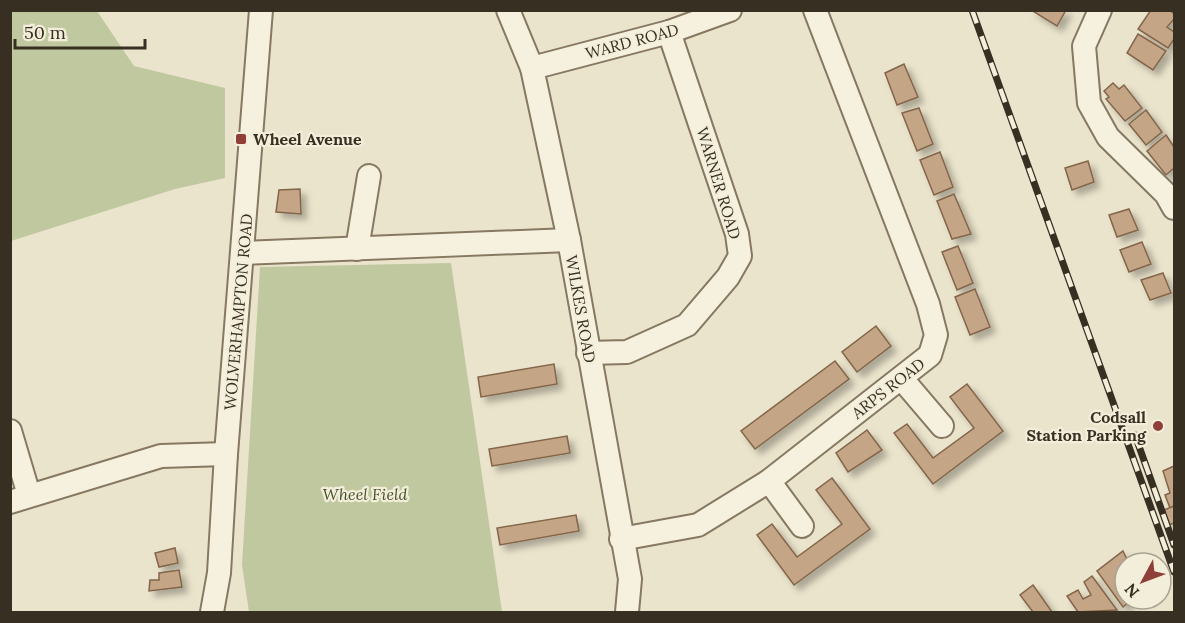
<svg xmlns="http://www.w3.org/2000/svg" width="1185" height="623" font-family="Lora,serif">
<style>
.green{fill:#c0c8a0}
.building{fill:#c4a586;stroke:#83654a;stroke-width:1.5;filter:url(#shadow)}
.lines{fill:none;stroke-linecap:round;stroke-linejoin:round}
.minor-casing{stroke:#867861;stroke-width:26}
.minor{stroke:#f6f1de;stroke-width:22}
.rail-casing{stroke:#382f23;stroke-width:7}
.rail{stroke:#f3eeda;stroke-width:4.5;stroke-dasharray:14;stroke-linecap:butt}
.poi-dot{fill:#8f3f38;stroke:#f3eeda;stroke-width:2}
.labels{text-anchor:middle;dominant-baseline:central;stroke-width:4.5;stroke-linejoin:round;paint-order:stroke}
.street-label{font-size:16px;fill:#382f23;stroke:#f3eeda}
.poi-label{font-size:16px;font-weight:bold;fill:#382f23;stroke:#f3eeda;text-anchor:start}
.park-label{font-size:16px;font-style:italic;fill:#45532c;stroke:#f3eeda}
</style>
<defs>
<filter id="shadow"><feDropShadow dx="5.5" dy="5.5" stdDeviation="3" flood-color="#0004"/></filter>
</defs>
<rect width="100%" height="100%" fill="#ebe4cc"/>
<g class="green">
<path d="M 11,10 L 97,11 L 134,66 L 225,88 L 225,178 L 175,189 L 11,241 Z"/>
<path d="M 451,263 L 502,612 L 249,612 L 242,565 L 260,267 Z"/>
</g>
<g class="building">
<path d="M 1031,10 L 1066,10 L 1057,26 Z"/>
<path d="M 1151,10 L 1170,10 L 1174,14 L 1174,19 L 1167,27 L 1174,32 L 1174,39 L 1168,48 L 1138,29 Z"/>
<path d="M 1138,34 L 1166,51 L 1153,70 L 1127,53 Z"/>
<path d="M 904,64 L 918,97 L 897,105 L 885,73 Z"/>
<path d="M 1113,83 L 1119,89 L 1124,85 L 1142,108 L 1125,121 L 1106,99 L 1109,97 L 1104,91 Z"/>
<path d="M 919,108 L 933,144 L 917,151 L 902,113 Z"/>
<path d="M 1146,110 L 1162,132 L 1146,145 L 1129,124 Z"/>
<path d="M 1166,135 L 1174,147 L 1174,168 L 1166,175 L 1147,151 Z"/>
<path d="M 940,152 L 953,187 L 934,195 L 920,160 Z"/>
<path d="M 1088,161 L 1094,182 L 1072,190 L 1065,168 Z"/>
<path d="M 300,189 L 301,214 L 276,212 L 279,190 Z"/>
<path d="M 954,194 L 971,234 L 952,239 L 937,201 Z"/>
<path d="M 1129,209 L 1138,230 L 1117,237 L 1109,215 Z"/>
<path d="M 1142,242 L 1151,264 L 1129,272 L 1120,250 Z"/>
<path d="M 958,246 L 973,283 L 957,290 L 942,252 Z"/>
<path d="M 1163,273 L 1171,293 L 1150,300 L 1141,280 Z"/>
<path d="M 975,289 L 990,327 L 970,335 L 955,297 Z"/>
<path d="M 876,326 L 891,346 L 857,372 L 842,352 Z"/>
<path d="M 835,361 L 849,379 L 755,449 L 741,431 Z"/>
<path d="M 554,364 L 557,384 L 481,397 L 478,377 Z"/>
<path d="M 967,384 L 1003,431 L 933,484 L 894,433 L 907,424 L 933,458 L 974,428 L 950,397 Z"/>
<path d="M 867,430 L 882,450 L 848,472 L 836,453 Z"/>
<path d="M 567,436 L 570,453 L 492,466 L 489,449 Z"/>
<path d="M 1174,466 L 1174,506 L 1170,508 L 1165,495 L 1170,493 L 1163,471 Z"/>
<path d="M 832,478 L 870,529 L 794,585 L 757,535 L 772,524 L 797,557 L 842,524 L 816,490 Z"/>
<path d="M 1174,506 L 1174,523 L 1169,525 L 1164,510 Z"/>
<path d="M 576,515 L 579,531 L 500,545 L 497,528 Z"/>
<path d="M 175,548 L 178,563 L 159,567 L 155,553 Z"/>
<path d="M 1123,551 L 1129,563 L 1125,563 L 1125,599 L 1133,599 L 1123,607 L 1097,571 Z"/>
<path d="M 179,570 L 182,587 L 149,591 L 150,580 L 159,580 L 159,573 Z"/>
<path d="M 1092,576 L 1117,610 L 1078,612 L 1067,596 L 1078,590 L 1083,599 L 1091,595 L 1084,582 Z"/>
<path d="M 1033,585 L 1052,612 L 1033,612 L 1020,595 Z"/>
</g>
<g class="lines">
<defs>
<g id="minor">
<path d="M 508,10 L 532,68 L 569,240 L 630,579 L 627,612"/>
<path d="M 1100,10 L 1084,46 L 1089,103 L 1108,137 L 1166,194 L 1174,208"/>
<path d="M 532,68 L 669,32 L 730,10"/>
<path d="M 357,249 L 369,176"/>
<path d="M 243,253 L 569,240"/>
<path d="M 588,353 L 627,352 L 687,325 L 728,277 L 740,256 L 737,234 L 669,32"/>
<path d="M 902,379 L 942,426"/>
<path d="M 10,431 L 29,495"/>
<path d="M 769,481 L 802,526"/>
<path d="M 10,502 L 161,456 L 226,454"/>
<path d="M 621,539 L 698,525 L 769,481 L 930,355 L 936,335 L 928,304 L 815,10"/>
<path d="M 212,612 L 219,573 L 226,454 L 261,10"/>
</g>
</defs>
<use href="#minor" class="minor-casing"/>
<use href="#minor" class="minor"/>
<defs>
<g id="rail">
<path d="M 972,10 L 1174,572"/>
<path d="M 1135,435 L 1174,545"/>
</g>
</defs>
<use href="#rail" class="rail-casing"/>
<use href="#rail" class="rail"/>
</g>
<g class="poi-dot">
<rect x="235" y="133" width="12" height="12" rx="3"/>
<circle cx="1158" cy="426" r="6"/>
</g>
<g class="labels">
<g class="street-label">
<text transform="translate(632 41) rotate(-15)">WARD ROAD</text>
<text transform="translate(719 183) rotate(73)">WARNER ROAD</text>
<text transform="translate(581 309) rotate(80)">WILKES ROAD</text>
<text transform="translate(238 312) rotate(-85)">WOLVERHAMPTON ROAD</text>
<text transform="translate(888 388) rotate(-38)">ARPS ROAD</text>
</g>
<g class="poi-label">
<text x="253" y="139">Wheel Avenue</text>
<text x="1146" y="417" text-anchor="end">Codsall<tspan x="1146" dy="18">Station Parking</tspan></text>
</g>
<g class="park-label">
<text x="365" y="494">Wheel Field</text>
</g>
</g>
<rect width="1185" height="623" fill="none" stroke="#382f23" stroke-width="24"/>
<g transform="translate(1143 581) rotate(229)"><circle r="28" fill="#f3eeda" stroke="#a8a291" stroke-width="1.5"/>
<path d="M0-4.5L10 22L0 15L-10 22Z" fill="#8f3f38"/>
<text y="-9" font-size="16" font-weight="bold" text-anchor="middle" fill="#382f23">N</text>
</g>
<path d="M15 39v9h130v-9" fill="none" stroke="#382f23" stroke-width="3"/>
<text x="24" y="39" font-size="18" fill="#382f23" stroke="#f3eeda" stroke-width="4.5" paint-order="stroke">50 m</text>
</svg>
